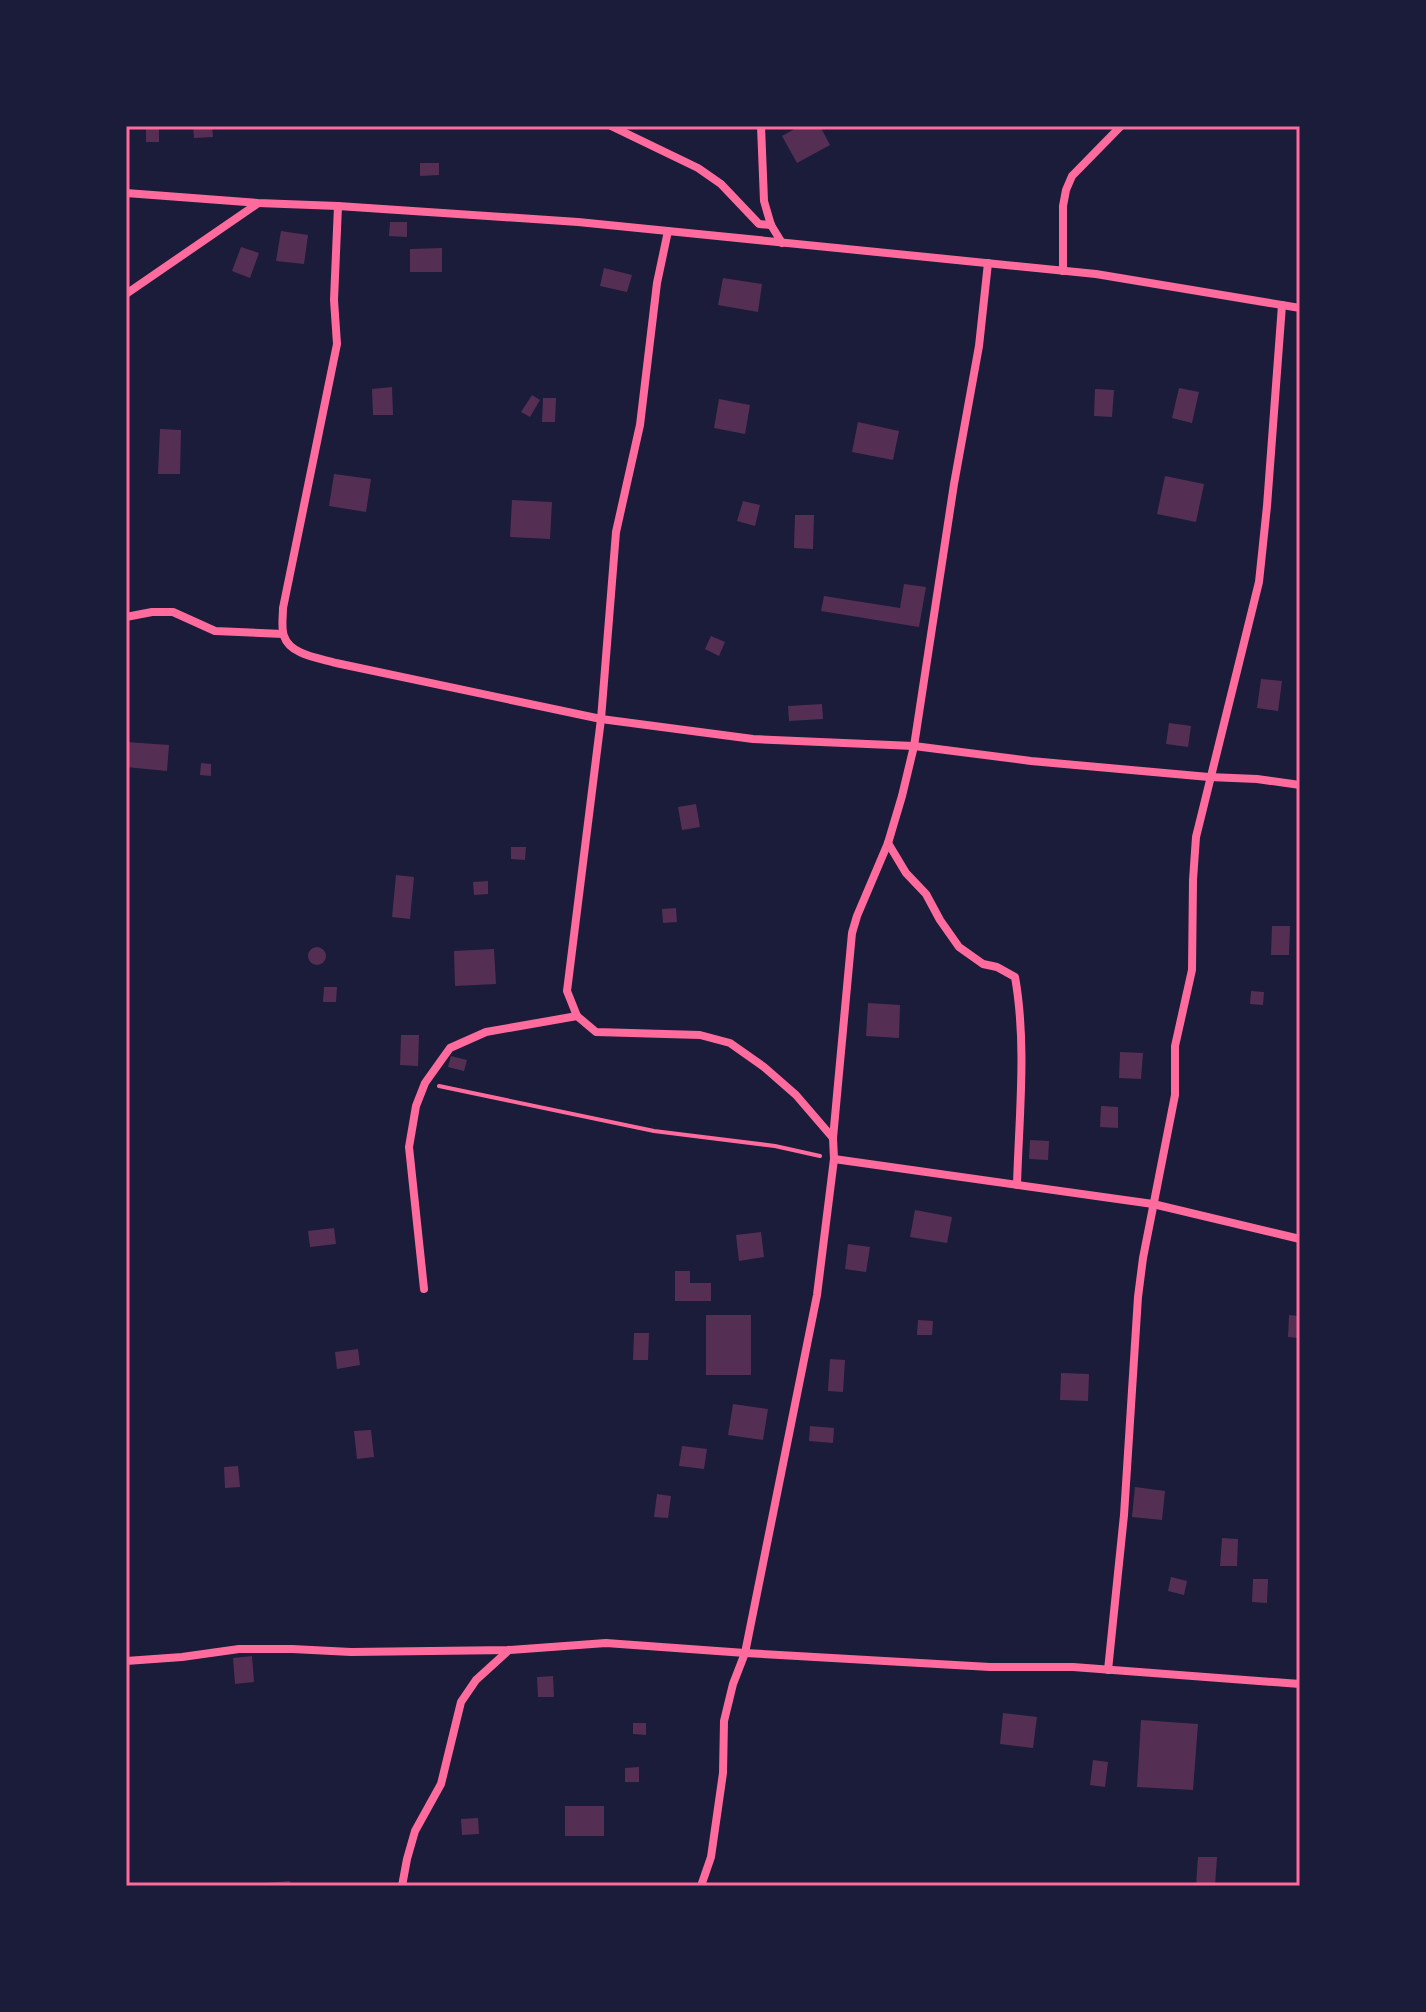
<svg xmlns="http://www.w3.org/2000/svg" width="1426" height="2012" font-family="'Roboto Condensed',sans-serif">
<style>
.building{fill:#542f53}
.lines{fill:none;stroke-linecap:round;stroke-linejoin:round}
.path{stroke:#ff6b9d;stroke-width:4}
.minor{stroke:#ff6b9d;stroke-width:8}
.neatline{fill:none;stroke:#ff6b9d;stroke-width:3}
</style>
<rect width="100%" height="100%" fill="#1b1b3a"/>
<g class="building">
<path d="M 193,126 L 212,126 L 213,137 L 194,138 Z"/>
<path d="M 800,126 L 820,126 L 830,145 L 797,163 L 782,136 Z"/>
<path d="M 146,127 L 159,128 L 159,142 L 146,142 Z"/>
<path d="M 420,163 L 439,163 L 439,175 L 420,176 Z"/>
<path d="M 390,222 L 407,222 L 407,237 L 389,236 Z"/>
<path d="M 281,231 L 308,235 L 304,264 L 276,261 Z"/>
<path d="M 241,247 L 259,253 L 250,278 L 232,271 Z"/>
<path d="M 442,248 L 442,272 L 410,272 L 410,249 Z"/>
<path d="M 604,268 L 632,275 L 627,292 L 600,286 Z"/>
<path d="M 723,278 L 762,284 L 758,312 L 718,305 Z"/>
<path d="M 392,387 L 393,415 L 373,415 L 372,389 Z"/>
<path d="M 1179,388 L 1199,392 L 1192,423 L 1172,418 Z"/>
<path d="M 1095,389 L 1114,390 L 1112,417 L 1094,416 Z"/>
<path d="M 532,395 L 540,400 L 530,417 L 521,412 Z"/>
<path d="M 543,398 L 556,398 L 555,422 L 542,422 Z"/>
<path d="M 719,399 L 750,405 L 745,434 L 714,428 Z"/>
<path d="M 858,422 L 899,431 L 893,460 L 852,452 Z"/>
<path d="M 160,429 L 181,430 L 180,474 L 158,474 Z"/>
<path d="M 334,474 L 371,479 L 366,512 L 329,506 Z"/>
<path d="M 1165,476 L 1204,484 L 1196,522 L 1157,514 Z"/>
<path d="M 512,500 L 552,502 L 550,539 L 510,537 Z"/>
<path d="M 743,501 L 760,505 L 755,526 L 737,521 Z"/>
<path d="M 795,515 L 814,515 L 813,549 L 794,548 Z"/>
<path d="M 904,584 L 926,587 L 919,627 L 821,611 L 824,596 L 900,608 Z"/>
<path d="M 711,636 L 725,642 L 719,656 L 705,649 Z"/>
<path d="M 1261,679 L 1282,681 L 1278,711 L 1257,708 Z"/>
<path d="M 822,704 L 823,719 L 789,721 L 788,706 Z"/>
<path d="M 1169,723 L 1191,726 L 1188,747 L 1166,744 Z"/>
<path d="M 126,742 L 169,745 L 167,771 L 126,767 Z"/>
<path d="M 201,763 L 211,764 L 211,776 L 200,775 Z"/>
<path d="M 696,804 L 700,827 L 682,830 L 678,807 Z"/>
<path d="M 511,847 L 526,847 L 525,860 L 511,859 Z"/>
<path d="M 396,875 L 414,877 L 410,919 L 392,917 Z"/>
<path d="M 488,881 L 488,894 L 474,895 L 473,882 Z"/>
<path d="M 676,908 L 677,922 L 663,923 L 662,909 Z"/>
<path d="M 1272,926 L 1290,926 L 1289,955 L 1271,955 Z"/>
<circle cx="317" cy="956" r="9"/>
<path d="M 494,949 L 496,984 L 455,986 L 454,951 Z"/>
<path d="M 324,987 L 337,987 L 336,1002 L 323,1002 Z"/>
<path d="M 1251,991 L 1264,992 L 1263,1005 L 1250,1004 Z"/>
<path d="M 868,1003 L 900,1005 L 899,1038 L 866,1036 Z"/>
<path d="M 401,1035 L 419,1035 L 418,1066 L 400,1065 Z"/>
<path d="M 1120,1052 L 1143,1053 L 1141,1079 L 1119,1078 Z"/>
<path d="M 451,1056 L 467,1060 L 464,1071 L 448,1067 Z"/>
<path d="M 1101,1106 L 1118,1107 L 1118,1128 L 1100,1127 Z"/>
<path d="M 1030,1140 L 1049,1141 L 1048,1160 L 1029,1159 Z"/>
<path d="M 915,1210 L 952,1217 L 947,1243 L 910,1237 Z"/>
<path d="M 334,1228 L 336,1244 L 310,1247 L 308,1231 Z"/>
<path d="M 761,1232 L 764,1257 L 739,1261 L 736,1235 Z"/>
<path d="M 848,1244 L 870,1247 L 866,1272 L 845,1269 Z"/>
<path d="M 675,1271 L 690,1271 L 690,1283 L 711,1283 L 711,1301 L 675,1301 Z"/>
<rect x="706" y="1315" width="45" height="60"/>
<path d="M 1289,1315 L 1300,1316 L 1300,1338 L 1288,1337 Z"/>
<path d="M 918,1320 L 933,1321 L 932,1335 L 917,1335 Z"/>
<path d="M 634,1333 L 649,1333 L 648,1360 L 633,1360 Z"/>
<path d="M 358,1349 L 360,1365 L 337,1369 L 335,1352 Z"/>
<path d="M 830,1359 L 845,1360 L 843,1392 L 828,1391 Z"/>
<path d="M 1061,1373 L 1089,1374 L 1088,1401 L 1060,1400 Z"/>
<path d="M 733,1404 L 768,1409 L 763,1440 L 728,1435 Z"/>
<path d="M 810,1426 L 834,1428 L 833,1443 L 809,1441 Z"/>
<path d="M 371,1430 L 374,1457 L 357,1459 L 354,1431 Z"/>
<path d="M 682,1446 L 707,1449 L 704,1469 L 679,1466 Z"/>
<path d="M 238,1466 L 240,1487 L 225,1488 L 224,1467 Z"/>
<path d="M 1135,1487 L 1165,1491 L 1162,1520 L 1132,1517 Z"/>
<path d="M 657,1494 L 671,1496 L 668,1518 L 654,1517 Z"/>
<path d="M 1222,1538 L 1238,1539 L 1237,1566 L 1220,1566 Z"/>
<path d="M 1171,1577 L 1187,1581 L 1184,1595 L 1168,1591 Z"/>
<path d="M 1253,1579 L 1268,1579 L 1267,1603 L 1252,1602 Z"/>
<path d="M 252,1656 L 254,1682 L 235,1684 L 233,1658 Z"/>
<path d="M 553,1676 L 554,1697 L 538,1697 L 537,1677 Z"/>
<path d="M 1003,1713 L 1037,1717 L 1033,1748 L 1000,1744 Z"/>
<path d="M 1141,1720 L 1198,1724 L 1193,1790 L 1137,1787 Z"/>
<path d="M 633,1723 L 646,1723 L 646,1735 L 633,1734 Z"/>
<path d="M 1093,1760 L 1108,1762 L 1105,1787 L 1090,1785 Z"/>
<path d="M 639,1767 L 639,1782 L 625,1782 L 625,1768 Z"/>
<rect x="565" y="1806" width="39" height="30"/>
<path d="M 478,1818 L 479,1834 L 462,1835 L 461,1819 Z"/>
<path d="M 1198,1857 L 1217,1857 L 1215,1886 L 1196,1886 Z"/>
<path d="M 290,1881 L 291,1886 L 251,1886 L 251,1884 Z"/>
</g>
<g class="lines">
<path class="path" d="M 439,1086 L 654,1131 L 775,1146 L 820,1156"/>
<g class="minor">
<path d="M 611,126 L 698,168 L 721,184 L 759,224 L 771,225"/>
<path d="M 761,126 L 764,201 L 771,225 L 782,243"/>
<path d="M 126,193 L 258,203 L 338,206 L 578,222 L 668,231 L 1096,274 L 1300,308"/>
<path d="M 338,206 L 334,300 L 337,344 L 283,608 C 283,617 281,628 284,636 C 290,655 319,658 336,663 L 601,719 L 753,739 L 914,746 L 1031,761 L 1209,777 L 1257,779 L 1300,785"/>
<path d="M 668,231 L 657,283 L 640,425 L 616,532 L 601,719 L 567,991 L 577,1016 L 596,1032 L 700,1035 L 730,1043 L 764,1067 L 796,1095 L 833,1138"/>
<path d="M 1063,271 L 1063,206 L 1066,190 L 1072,176 L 1121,126"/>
<path d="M 126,294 L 257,204"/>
<path d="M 126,617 L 152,612 L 173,612 L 215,631 L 283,634"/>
<path d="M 888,843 L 906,873 L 926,894 L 940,920 L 959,947 L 983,964 L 997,967 L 1015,977 C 1027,1044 1019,1116 1017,1185"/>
<path d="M 834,1159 L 1153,1204 L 1300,1239"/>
<path d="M 424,1289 L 409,1147 L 416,1106 L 425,1083 L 450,1048 L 486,1032 L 577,1016"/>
<path d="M 126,1661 L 182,1657 L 239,1649 L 292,1649 L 351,1652 L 510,1650 L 606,1643 L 745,1653 L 990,1667 L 1073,1667 L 1300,1684"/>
<path d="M 1108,1670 L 1124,1515 L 1138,1297 L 1143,1258 L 1175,1095 L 1175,1046 L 1192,970 L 1193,880 L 1196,837 L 1259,582 L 1267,506 L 1282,305"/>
<path d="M 402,1886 L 407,1859 L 415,1831 L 441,1784 L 461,1702 L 476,1680 L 509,1650"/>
<path d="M 701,1886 L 711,1857 L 723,1773 L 724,1721 L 733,1684 L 745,1653 L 817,1295 L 834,1159 L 833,1138 L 852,933 L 857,916 L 888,843 L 902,796 L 914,746 L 954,484 L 979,346 L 988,263"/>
</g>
</g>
<rect width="1426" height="2012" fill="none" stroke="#1b1b3a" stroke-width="256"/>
<rect x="128" y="128" width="1170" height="1756" class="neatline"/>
</svg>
